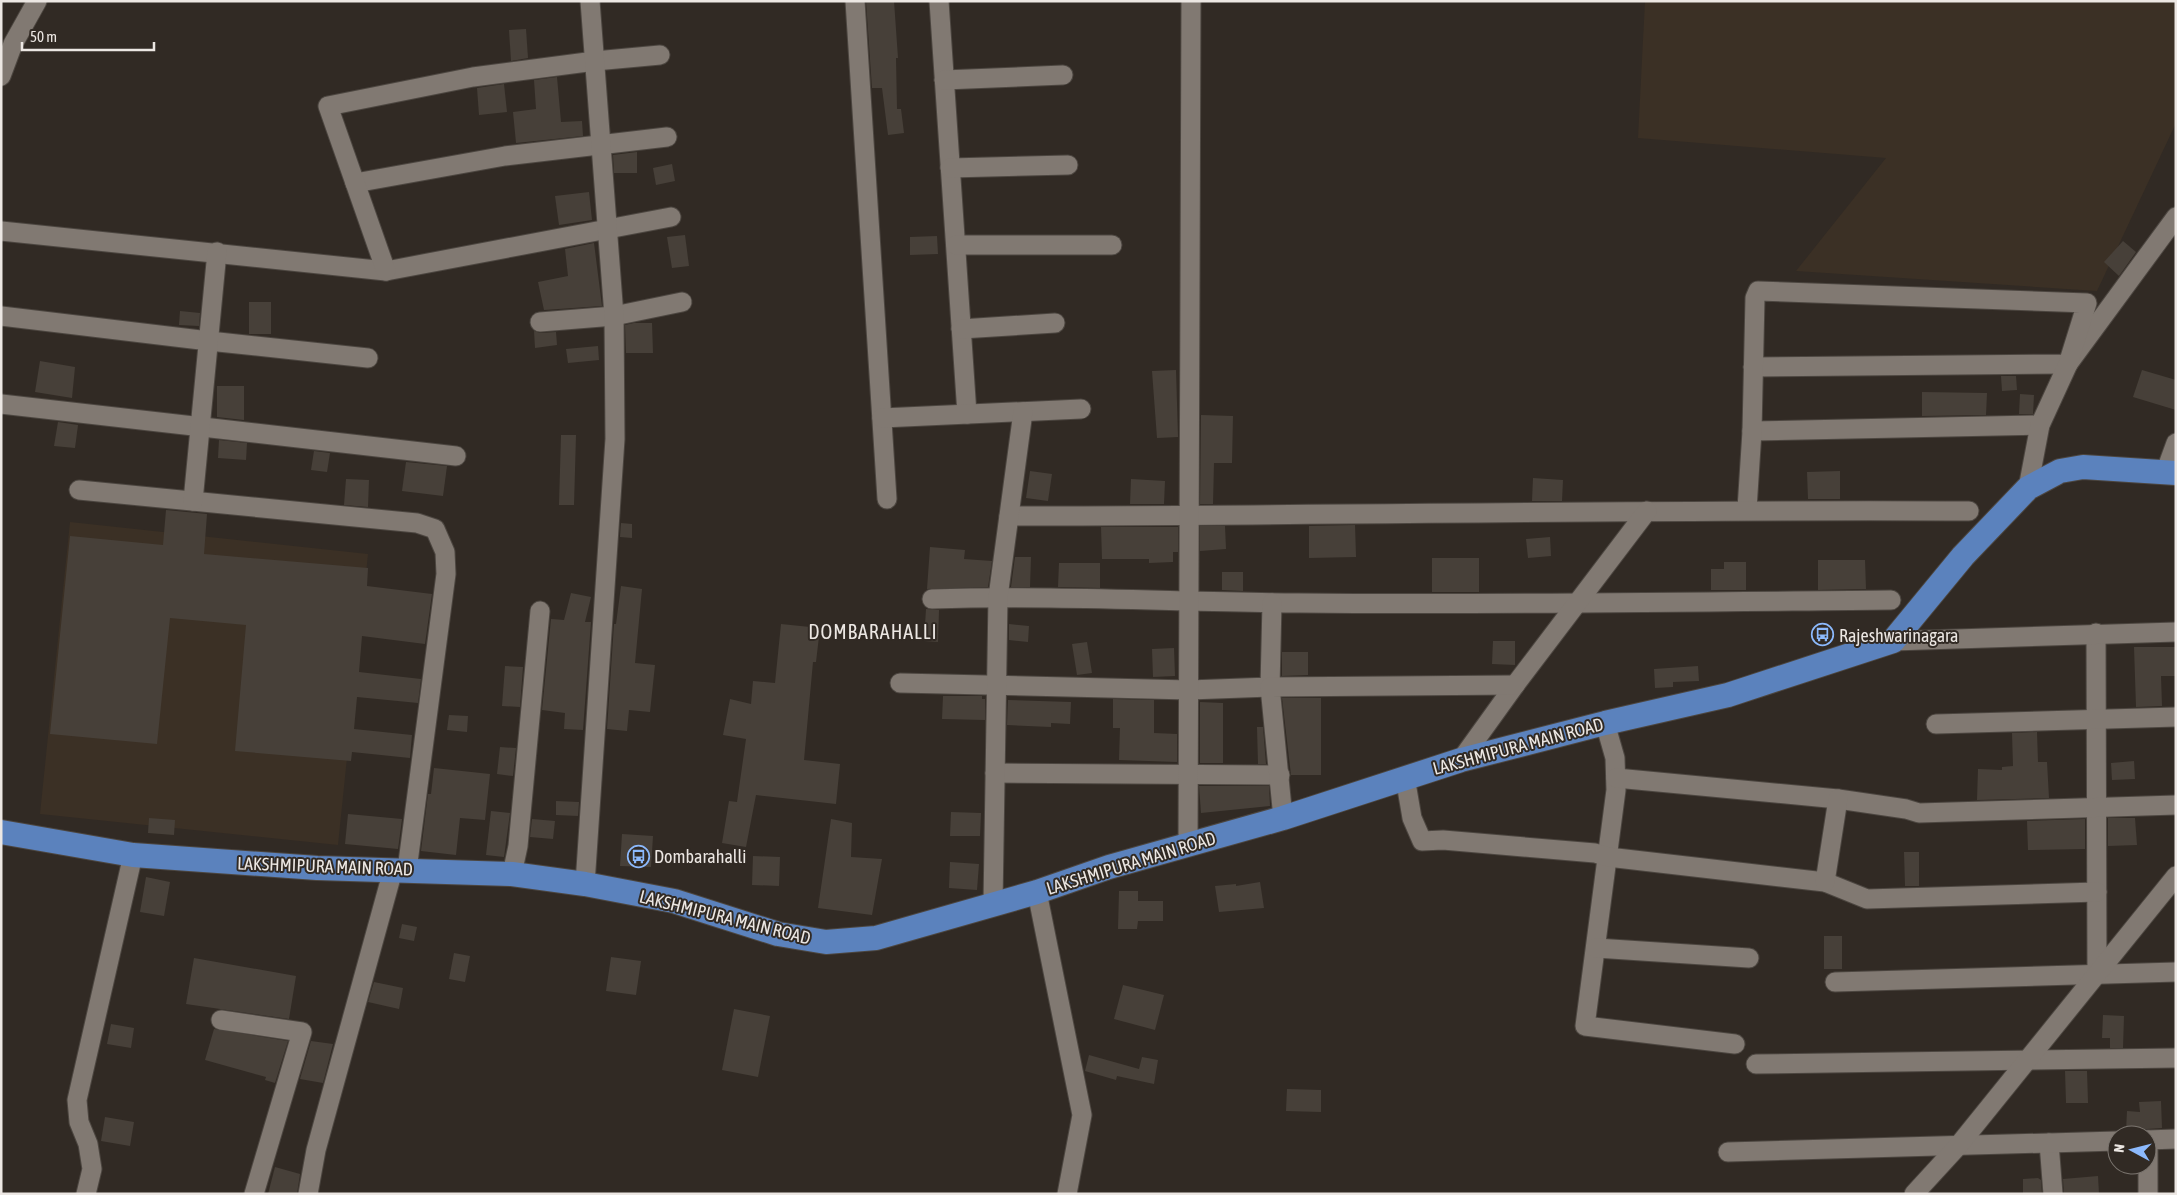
<svg xmlns="http://www.w3.org/2000/svg" width="2177" height="1195" font-family="'Asap Condensed',sans-serif">
<style>
.built{fill:#3b3025}
.building{fill:#474039}
.lines{fill:none;stroke-linecap:round;stroke-linejoin:round}
.minor-casing{stroke:#4c4640;stroke-width:21}
.major-casing{stroke:#4c4640;stroke-width:26}
.minor{stroke:#817972;stroke-width:19}
.major{stroke:#5b82bd;stroke-width:24}
.labels{text-anchor:middle;dominant-baseline:central;stroke-width:4;stroke-linejoin:round;paint-order:stroke}
.poi-label{font-size:18px;fill:#ece7e3;stroke:#312a24;text-anchor:start}
.street-label{font-size:18px;fill:#ece7e3;stroke:#312a24}
.quarter-label{font-size:20px;letter-spacing:1px;fill:#ece7e3;stroke:#312a24}
</style>
<rect width="100%" height="100%" fill="#312a24"/>
<g class="built">
<path d="M 1645,1 L 2176,1 L 2176,123 L 2097,291 L 1796,271 L 1886,158 L 1638,138 Z"/>
<path d="M 70,522 L 368,554 L 338,845 L 40,814 Z"/>
</g>
<g class="building">
<path d="M 866,1 L 894,1 L 898,58 L 896,58 L 897,109 L 901,109 L 904,133 L 888,135 L 882,88 L 872,88 Z"/>
<path d="M 526,29 L 528,58 L 511,61 L 509,30 Z"/>
<path d="M 557,77 L 561,122 L 582,121 L 583,136 L 516,143 L 513,112 L 536,109 L 534,80 Z"/>
<path d="M 504,84 L 507,112 L 479,115 L 477,88 Z"/>
<path d="M 637,152 L 637,173 L 614,173 L 613,155 Z"/>
<path d="M 672,164 L 675,181 L 656,185 L 653,168 Z"/>
<path d="M 589,192 L 592,220 L 559,225 L 555,196 Z"/>
<path d="M 685,235 L 689,266 L 672,268 L 667,237 Z"/>
<path d="M 937,236 L 938,254 L 910,255 L 910,237 Z"/>
<path d="M 2123,241 L 2136,252 L 2119,276 L 2104,262 Z"/>
<path d="M 594,243 L 602,306 L 544,310 L 538,282 L 568,276 L 565,249 Z"/>
<rect x="249" y="302" width="22" height="32"/>
<path d="M 180,311 L 200,313 L 199,326 L 179,325 Z"/>
<path d="M 634,323 L 652,323 L 653,353 L 626,353 L 625,325 Z"/>
<path d="M 534,331 L 540,333 L 556,332 L 557,345 L 535,348 Z"/>
<path d="M 598,346 L 599,360 L 568,363 L 566,349 Z"/>
<path d="M 40,361 L 75,367 L 72,398 L 35,392 Z"/>
<path d="M 1176,370 L 1178,437 L 1157,438 L 1152,371 Z"/>
<path d="M 2142,370 L 2176,380 L 2176,410 L 2133,397 Z"/>
<path d="M 2001,376 L 2016,376 L 2017,390 L 2002,391 Z"/>
<path d="M 217,386 L 244,386 L 244,420 L 217,417 Z"/>
<path d="M 1922,392 L 1987,393 L 1986,415 L 1922,416 Z"/>
<path d="M 2020,394 L 2034,395 L 2033,414 L 2019,414 Z"/>
<path d="M 1201,415 L 1233,416 L 1232,463 L 1214,463 L 1213,504 L 1200,504 Z"/>
<path d="M 58,422 L 78,425 L 75,448 L 54,446 Z"/>
<path d="M 561,435 L 576,435 L 574,505 L 559,505 Z"/>
<path d="M 219,440 L 247,443 L 246,460 L 218,458 Z"/>
<path d="M 314,451 L 330,453 L 327,472 L 311,470 Z"/>
<path d="M 406,462 L 447,466 L 443,496 L 402,491 Z"/>
<path d="M 1030,471 L 1052,474 L 1048,501 L 1026,498 Z"/>
<path d="M 1840,471 L 1840,499 L 1808,499 L 1807,472 Z"/>
<path d="M 1533,478 L 1563,480 L 1562,501 L 1532,501 Z"/>
<path d="M 346,479 L 369,480 L 368,507 L 344,505 Z"/>
<path d="M 1131,479 L 1165,481 L 1164,504 L 1130,504 Z"/>
<path d="M 166,510 L 207,514 L 204,554 L 368,568 L 367,586 L 432,594 L 425,644 L 362,636 L 359,672 L 421,679 L 418,703 L 357,697 L 354,729 L 412,735 L 410,758 L 352,752 L 351,761 L 235,751 L 246,625 L 170,618 L 157,744 L 50,734 L 70,536 L 163,545 Z"/>
<path d="M 621,523 L 632,524 L 632,538 L 620,537 Z"/>
<path d="M 1355,525 L 1356,557 L 1309,558 L 1309,526 Z"/>
<path d="M 1200,526 L 1225,526 L 1226,549 L 1200,551 Z"/>
<path d="M 1101,527 L 1178,527 L 1178,552 L 1173,552 L 1173,562 L 1149,563 L 1149,559 L 1102,559 Z"/>
<path d="M 1550,537 L 1551,556 L 1528,558 L 1526,539 Z"/>
<path d="M 930,547 L 965,550 L 964,559 L 992,561 L 988,587 L 927,589 Z"/>
<path d="M 1015,557 L 1031,557 L 1030,587 L 1011,587 Z"/>
<rect x="1432" y="558" width="47" height="34"/>
<path d="M 1818,560 L 1865,560 L 1866,589 L 1818,590 Z"/>
<path d="M 1724,562 L 1746,562 L 1746,590 L 1711,590 L 1711,569 L 1724,569 Z"/>
<path d="M 1059,563 L 1100,563 L 1100,588 L 1058,587 Z"/>
<path d="M 1222,572 L 1243,572 L 1243,591 L 1222,590 Z"/>
<path d="M 621,586 L 642,589 L 635,663 L 655,665 L 650,712 L 629,710 L 627,731 L 607,729 L 614,624 L 616,624 Z"/>
<path d="M 571,593 L 591,597 L 585,622 L 591,622 L 583,730 L 564,729 L 565,713 L 542,710 L 551,619 L 564,620 Z"/>
<path d="M 926,609 L 939,610 L 938,642 L 924,641 Z"/>
<path d="M 781,624 L 820,628 L 816,662 L 813,662 L 804,760 L 840,764 L 836,804 L 756,795 L 746,847 L 722,843 L 729,801 L 737,802 L 746,739 L 723,735 L 730,699 L 751,704 L 753,681 L 775,683 Z"/>
<path d="M 1009,624 L 1029,626 L 1028,642 L 1009,640 Z"/>
<path d="M 1493,641 L 1515,641 L 1515,665 L 1492,664 Z"/>
<path d="M 1087,642 L 1092,673 L 1077,675 L 1072,644 Z"/>
<path d="M 2134,647 L 2176,647 L 2176,676 L 2161,676 L 2162,706 L 2136,707 Z"/>
<path d="M 1174,648 L 1175,676 L 1153,677 L 1152,649 Z"/>
<path d="M 1282,652 L 1308,652 L 1308,675 L 1282,676 Z"/>
<path d="M 505,666 L 523,667 L 520,707 L 502,706 Z"/>
<path d="M 1698,666 L 1699,681 L 1673,682 L 1673,687 L 1655,688 L 1654,669 Z"/>
<path d="M 943,696 L 982,696 L 982,699 L 985,699 L 985,720 L 942,719 Z"/>
<path d="M 1282,698 L 1321,698 L 1321,775 L 1291,775 Z"/>
<path d="M 1113,699 L 1154,700 L 1154,733 L 1177,734 L 1177,762 L 1119,760 L 1120,728 L 1113,728 Z"/>
<path d="M 1008,700 L 1071,702 L 1070,724 L 1051,723 L 1051,727 L 1007,725 Z"/>
<path d="M 1200,702 L 1223,703 L 1223,763 L 1200,763 Z"/>
<path d="M 449,715 L 468,716 L 467,732 L 447,730 Z"/>
<path d="M 1257,727 L 1263,727 L 1266,764 L 1258,764 Z"/>
<path d="M 2037,732 L 2038,762 L 2047,762 L 2049,798 L 1977,800 L 1978,769 L 2002,770 L 2002,767 L 2013,766 L 2012,733 Z"/>
<path d="M 500,747 L 516,748 L 513,776 L 497,774 Z"/>
<path d="M 2134,761 L 2135,779 L 2112,780 L 2111,763 Z"/>
<path d="M 434,768 L 490,774 L 485,820 L 460,818 L 456,855 L 421,851 L 428,794 L 431,794 Z"/>
<path d="M 1199,786 L 1269,786 L 1270,806 L 1201,813 Z"/>
<path d="M 556,801 L 579,802 L 578,816 L 556,815 Z"/>
<path d="M 491,811 L 510,813 L 504,857 L 486,855 Z"/>
<path d="M 951,812 L 981,813 L 980,836 L 950,836 Z"/>
<path d="M 348,814 L 402,819 L 398,849 L 345,844 Z"/>
<path d="M 149,818 L 175,820 L 174,835 L 148,833 Z"/>
<path d="M 2108,818 L 2135,818 L 2137,845 L 2108,846 Z"/>
<path d="M 532,819 L 555,821 L 553,839 L 530,837 Z"/>
<path d="M 831,819 L 852,823 L 851,857 L 882,859 L 872,915 L 818,908 Z"/>
<path d="M 2085,819 L 2085,849 L 2028,850 L 2027,821 Z"/>
<path d="M 622,834 L 653,836 L 651,867 L 620,866 Z"/>
<path d="M 1904,852 L 1919,852 L 1919,886 L 1905,886 Z"/>
<path d="M 753,856 L 780,857 L 779,886 L 752,885 Z"/>
<path d="M 950,862 L 979,864 L 977,890 L 949,888 Z"/>
<path d="M 146,877 L 170,882 L 164,916 L 140,912 Z"/>
<path d="M 1260,882 L 1264,908 L 1219,912 L 1215,886 L 1236,884 L 1236,886 Z"/>
<path d="M 1119,891 L 1138,891 L 1138,901 L 1163,901 L 1163,921 L 1138,921 L 1137,929 L 1118,929 Z"/>
<path d="M 402,924 L 417,927 L 414,941 L 399,938 Z"/>
<rect x="1824" y="936" width="18" height="33"/>
<path d="M 454,953 L 470,956 L 465,982 L 449,979 Z"/>
<path d="M 611,957 L 641,961 L 636,995 L 606,991 Z"/>
<path d="M 194,958 L 296,976 L 289,1019 L 186,1004 Z"/>
<path d="M 374,982 L 403,988 L 399,1009 L 368,1002 Z"/>
<path d="M 1123,985 L 1164,995 L 1155,1030 L 1114,1019 Z"/>
<path d="M 734,1009 L 770,1016 L 758,1077 L 722,1070 Z"/>
<path d="M 2103,1015 L 2124,1016 L 2123,1048 L 2110,1048 L 2110,1038 L 2102,1038 Z"/>
<path d="M 111,1024 L 134,1028 L 131,1048 L 107,1044 Z"/>
<path d="M 214,1029 L 288,1041 L 275,1083 L 265,1080 L 266,1077 L 205,1060 Z"/>
<path d="M 311,1041 L 333,1044 L 323,1083 L 300,1079 Z"/>
<path d="M 1089,1055 L 1139,1069 L 1142,1057 L 1158,1060 L 1154,1084 L 1117,1076 L 1116,1080 L 1085,1071 Z"/>
<path d="M 2065,1071 L 2087,1071 L 2088,1103 L 2066,1103 Z"/>
<path d="M 1287,1089 L 1321,1090 L 1321,1112 L 1286,1111 Z"/>
<path d="M 2161,1101 L 2162,1128 L 2147,1129 L 2140,1132 L 2126,1131 L 2127,1111 L 2140,1112 L 2139,1102 Z"/>
<path d="M 105,1117 L 134,1122 L 130,1146 L 101,1141 Z"/>
<path d="M 275,1167 L 300,1174 L 297,1194 L 268,1194 Z"/>
<path d="M 2098,1176 L 2099,1194 L 2064,1194 L 2063,1179 Z"/>
<path d="M 2038,1178 L 2041,1180 L 2042,1194 L 2023,1194 L 2023,1179 Z"/>
</g>
<g class="lines">
<defs>
<g id="minor">
<path d="M 855,1 L 887,499"/>
<path d="M 939,1 L 967,414"/>
<path d="M 1,76 L 13,44 L 37,1"/>
<path d="M 944,80 L 1063,75"/>
<path d="M 950,168 L 1068,165"/>
<path d="M 355,183 L 505,156 L 667,137"/>
<path d="M 1,231 L 386,271 L 671,217"/>
<path d="M 956,245 L 1112,245"/>
<path d="M 386,271 L 328,106 L 473,77 L 595,61 L 660,55"/>
<path d="M 1,316 L 209,341 L 368,358"/>
<path d="M 540,322 L 614,316 L 682,302"/>
<path d="M 961,329 L 1055,323"/>
<path d="M 1753,367 L 2068,364 L 2176,217"/>
<path d="M 1,404 L 456,456"/>
<path d="M 882,418 L 1081,409"/>
<path d="M 1752,431 L 2040,425"/>
<path d="M 2165,473 L 2176,443"/>
<path d="M 79,490 L 417,523 L 435,529 L 445,552 L 446,574 L 407,870"/>
<path d="M 193,501 L 217,252"/>
<path d="M 1747,509 L 1752,431 L 1755,298 L 1758,291 L 2087,303 L 2068,364 L 2040,425 L 2028,488"/>
<path d="M 1009,516 C 1329,516 1649,509 1969,511"/>
<path d="M 932,599 C 1054,595 1177,602 1299,603 C 1496,605 1694,602 1891,600"/>
<path d="M 2096,633 L 2097,973"/>
<path d="M 1893,641 L 2176,632"/>
<path d="M 900,683 L 1189,690 L 1270,687 L 1272,603"/>
<path d="M 1605,723 L 1615,758 L 1616,790 L 1585,1026 L 1735,1044"/>
<path d="M 1936,724 L 2176,717"/>
<path d="M 1461,760 L 1515,685 L 1647,511"/>
<path d="M 995,773 L 1280,775"/>
<path d="M 1405,777 L 1412,818 L 1422,841 L 1443,840 L 1595,853 L 1608,857 L 1825,882 L 1867,899 L 2097,892"/>
<path d="M 1616,778 L 1838,799 L 1906,809 L 1919,813 L 2176,805"/>
<path d="M 1283,818 L 1270,687 L 1515,685"/>
<path d="M 1188,845 L 1191,1"/>
<path d="M 512,874 L 518,846 L 540,611"/>
<path d="M 1825,882 L 1838,799"/>
<path d="M 585,884 L 615,439 L 614,316 L 590,1"/>
<path d="M 1037,892 L 1082,1115 L 1067,1194"/>
<path d="M 993,904 L 998,597 L 1023,412"/>
<path d="M 1596,948 L 1749,958"/>
<path d="M 1835,982 L 2176,972"/>
<path d="M 221,1020 L 302,1032 L 254,1194"/>
<path d="M 1756,1064 L 2176,1058"/>
<path d="M 2147,1140 L 2176,1139"/>
<path d="M 2148,1140 L 2148,1194"/>
<path d="M 2049,1143 L 2053,1194"/>
<path d="M 1728,1152 L 2117,1141"/>
<path d="M 86,1194 L 92,1169 L 88,1144 L 79,1122 L 77,1100 L 133,855"/>
<path d="M 308,1194 L 316,1150 L 393,870"/>
<path d="M 1914,1194 L 1958,1146 L 2176,876"/>
</g>
<path id="major" d="M 1,832 L 133,855 L 317,868 L 512,874 L 585,884 L 674,901 L 778,934 L 826,942 L 876,938 L 1037,892 L 1109,867 L 1283,818 L 1461,760 L 1605,723 L 1728,695 L 1893,641 L 1963,556 L 2028,488 L 2060,471 L 2083,467 L 2176,473"/>
</defs>
<use href="#minor" class="minor-casing"/>
<use href="#major" class="major-casing"/>
<use href="#minor" class="minor"/>
<use href="#major" class="major"/>
</g>
<defs>
<symbol id="bus-ring" viewBox="-11 -11 22 22"><circle r="9.5" fill="#312a24" stroke="#8cb9fc" stroke-width="1.5"/><path d="M-5-6H5V4H4V6H2V4H-2V6H-4V4H-5ZM-3.5-4V0h7V-4ZM-3.5 1.2v1.5H-2V1.2ZM2 1.2v1.5H3.5V1.2Z" fill="#8cb9fc"/></symbol>
</defs>
<g fill-rule="evenodd">
<use href="#bus-ring" x="1810" y="622" width="25" height="25"/>
<use href="#bus-ring" x="626" y="844" width="25" height="25"/>
</g>
<g class="labels">
<g class="poi-label">
<text x="1839" y="635">Rajeshwarinagara</text>
<text x="654" y="856">Dombarahalli</text>
</g>
<g class="street-label">
<text transform="translate(1518 746) rotate(-15)">LAKSHMIPURA MAIN ROAD</text>
<text transform="translate(1131 863) rotate(-17)">LAKSHMIPURA MAIN ROAD</text>
<text transform="translate(325 866) rotate(2)">LAKSHMIPURA MAIN ROAD</text>
<text transform="translate(725 917) rotate(14)">LAKSHMIPURA MAIN ROAD</text>
</g>
<g class="quarter-label">
<text x="873" y="631">DOMBARAHALLI</text>
</g>
</g>
<rect width="2177" height="1195" fill="none" stroke="#ece7e3" stroke-width="5"/>
<g transform="translate(2132 1150) rotate(277)"><circle r="24" fill="#312a24" stroke="#7c7670"/>
<path d="M0-4L9 19L0 12L-9 19Z" fill="#8cb9fc"/>
<text y="-8" font-size="14" font-weight="bold" text-anchor="middle" fill="#ece7e3">N</text>
</g>
<path d="M22 42v8h132v-8" fill="none" stroke="#ece7e3" stroke-width="2.5"/>
<text x="30" y="42" font-size="15" fill="#ece7e3" stroke="#312a24" stroke-width="4" paint-order="stroke">50 m</text>
</svg>
